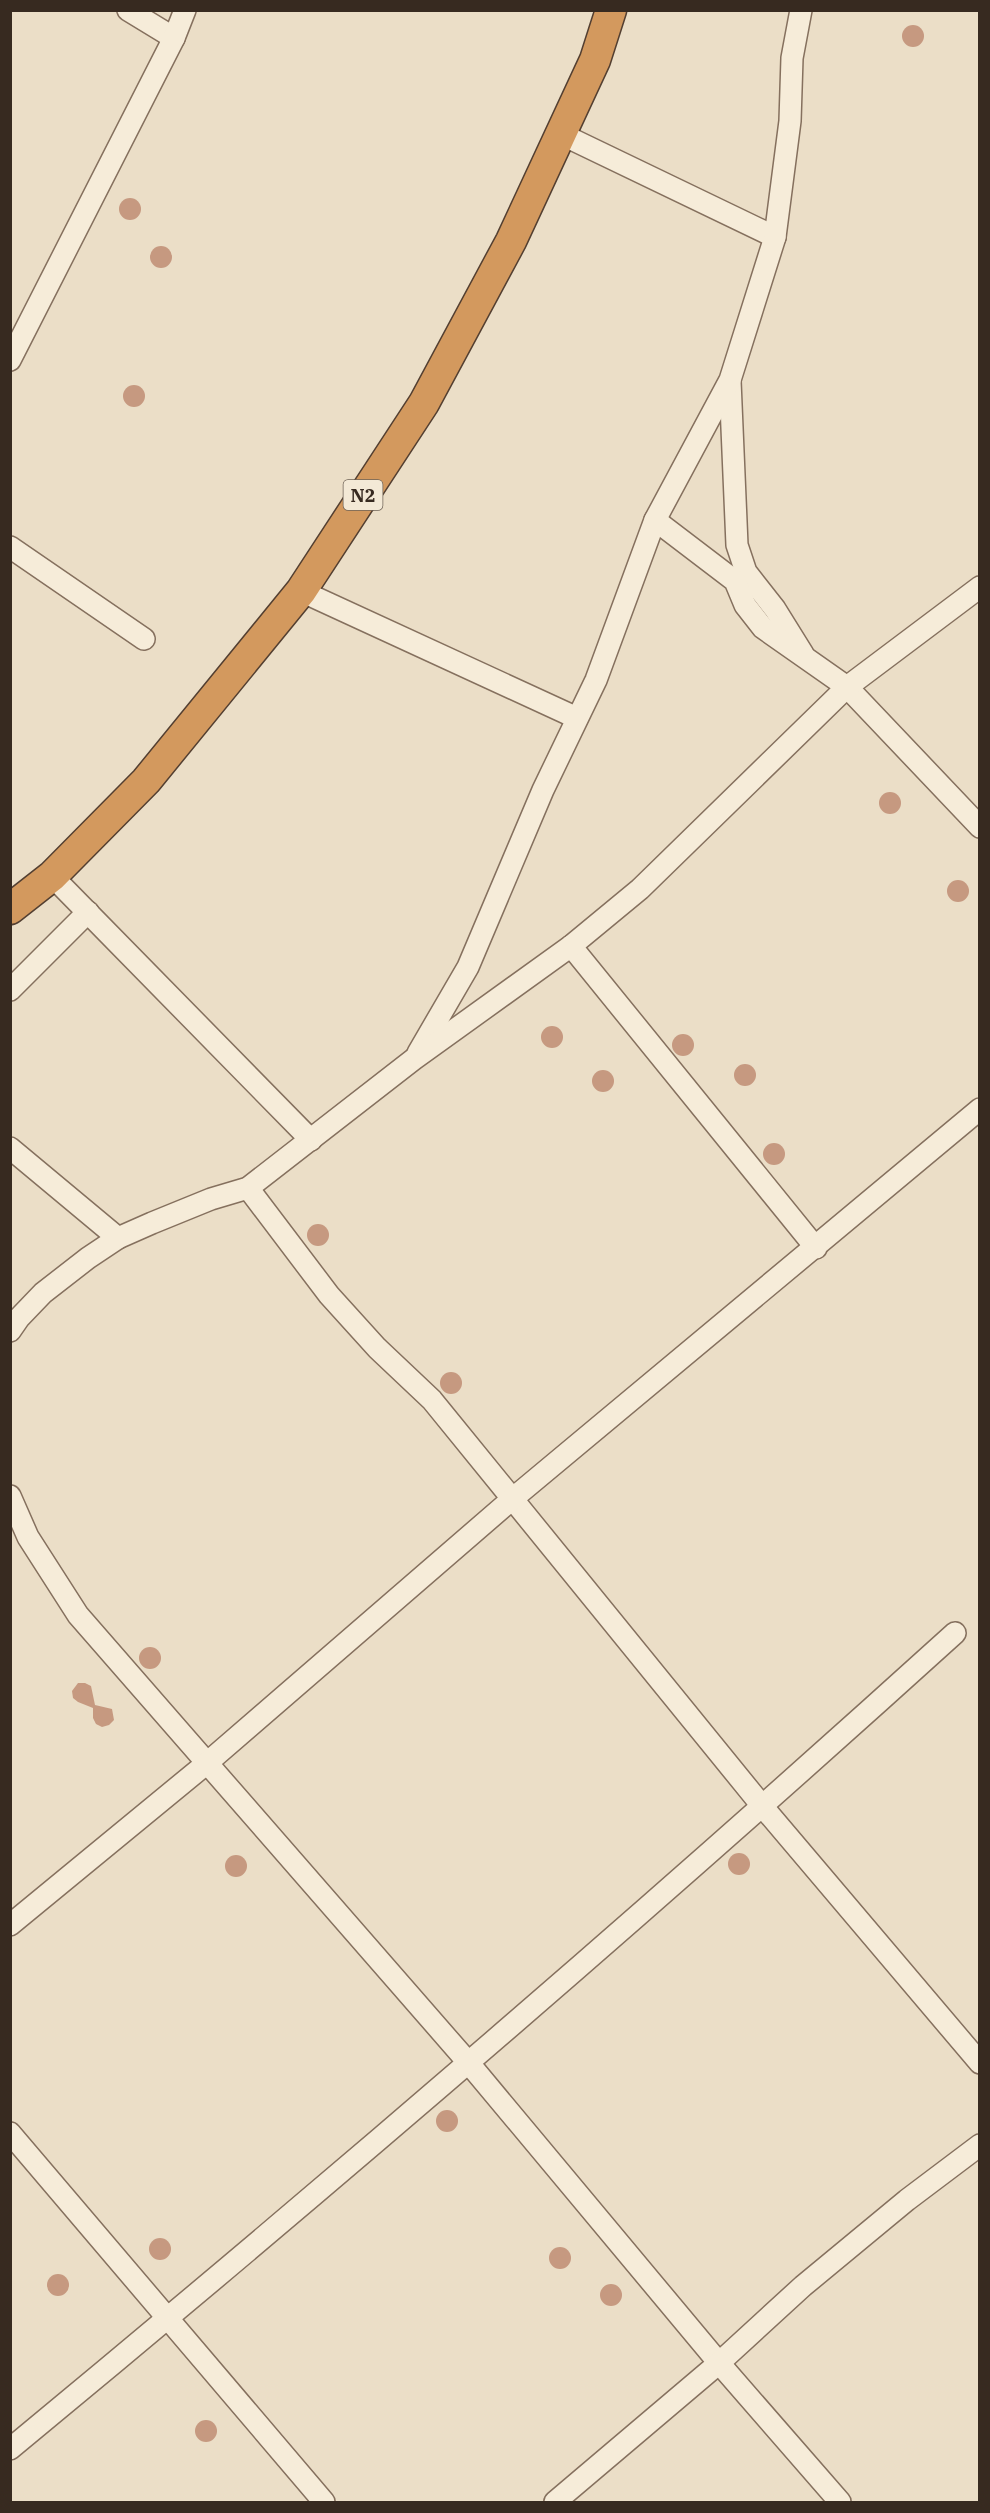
<svg xmlns="http://www.w3.org/2000/svg" width="990" height="2513" font-family="'IBM Plex Serif',serif">
<style>
.building{fill:#c69980}
.lines{fill:none;stroke-linecap:round;stroke-linejoin:round}
.minor-casing{stroke:#85705e;stroke-width:24}
.highway-casing{stroke:#533f31;stroke-width:33}
.minor{stroke:#f6ecd9;stroke-width:21}
.highway{stroke:#d3995e;stroke-width:30}
.labels{text-anchor:middle;dominant-baseline:central;stroke-width:5;stroke-linejoin:round;paint-order:stroke}
.shield{fill:#f3e9d6;stroke:#6f6357;stroke-width:1.5}
.shield-label{font-size:18px;font-weight:bold;fill:#372a20}
</style>
<rect width="100%" height="100%" fill="#ebdec7"/>
<g class="building">
<circle cx="913" cy="36" r="11"/>
<circle cx="130" cy="209" r="11"/>
<circle cx="161" cy="257" r="11"/>
<circle cx="134" cy="396" r="11"/>
<circle cx="890" cy="803" r="11"/>
<circle cx="958" cy="891" r="11"/>
<circle cx="552" cy="1037" r="11"/>
<circle cx="683" cy="1045" r="11"/>
<circle cx="745" cy="1075" r="11"/>
<circle cx="603" cy="1081" r="11"/>
<circle cx="774" cy="1154" r="11"/>
<circle cx="318" cy="1235" r="11"/>
<circle cx="451" cy="1383" r="11"/>
<circle cx="150" cy="1658" r="11"/>
<path d="M 78,1683 L 85,1683 L 91,1686 L 95,1705 L 112,1709 L 114,1720 L 109,1725 L 102,1727 L 96,1724 L 93,1718 L 93,1708 L 78,1702 L 73,1698 L 72,1691 Z"/>
<circle cx="739" cy="1864" r="11"/>
<circle cx="236" cy="1866" r="11"/>
<circle cx="447" cy="2121" r="11"/>
<circle cx="160" cy="2249" r="11"/>
<circle cx="560" cy="2258" r="11"/>
<circle cx="58" cy="2285" r="11"/>
<circle cx="611" cy="2295" r="11"/>
<circle cx="206" cy="2431" r="11"/>
</g>
<g class="lines">
<defs>
<g id="minor">
<path d="M 128,10 L 174,38"/>
<path d="M 561,134 L 775,237"/>
<path d="M 10,360 L 174,38 L 185,10"/>
<path d="M 730,381 L 737,545 L 746,572 L 775,609 L 803,654"/>
<path d="M 655,520 L 735,581 L 745,605 L 763,628 L 847,687 L 980,827"/>
<path d="M 10,547 L 144,639"/>
<path d="M 301,591 L 577,718"/>
<path d="M 52,876 L 311,1140"/>
<path d="M 571,946 L 816,1248"/>
<path d="M 10,990 L 88,912"/>
<path d="M 418,1053 L 468,967 L 543,790 L 596,680 L 655,520 L 730,380 L 775,237 L 790,121 L 792,58 L 801,10"/>
<path d="M 10,1148 L 118,1238"/>
<path d="M 248,1188 L 329,1295 L 377,1348 L 432,1400 L 763,1807 L 980,2063"/>
<path d="M 10,1331 L 19,1318 L 43,1293 L 88,1258 L 118,1238 L 152,1223 L 211,1199 L 248,1188 L 414,1059 L 571,946 L 640,889 L 847,687 L 980,587"/>
<path d="M 10,1496 L 28,1537 L 78,1615 L 467,2061 L 719,2363 L 840,2502"/>
<path d="M 10,1925 L 207,1763 L 511,1500 L 980,1109"/>
<path d="M 10,2133 L 324,2502"/>
<path d="M 10,2449 C 331,2184 647,1912 955,1633"/>
<path d="M 555,2502 L 719,2363 L 803,2286 L 907,2200 L 980,2145"/>
</g>
<path id="highway" d="M 10,909 L 52,876 L 146,781 L 301,591 L 424,403 L 511,241 L 595,60 L 611,10"/>
</defs>
<use href="#minor" class="minor-casing"/>
<use href="#highway" class="highway-casing"/>
<use href="#minor" class="minor"/>
<use href="#highway" class="highway"/>
</g>
<g class="labels">
<rect class="shield" x="343.5" y="480" width="39" height="30" rx="4.5"/>
<g class="shield-label">
<text x="363" y="495">N2</text>
</g>
</g>
<rect width="990" height="2513" fill="none" stroke="#372a20" stroke-width="24"/>
</svg>
